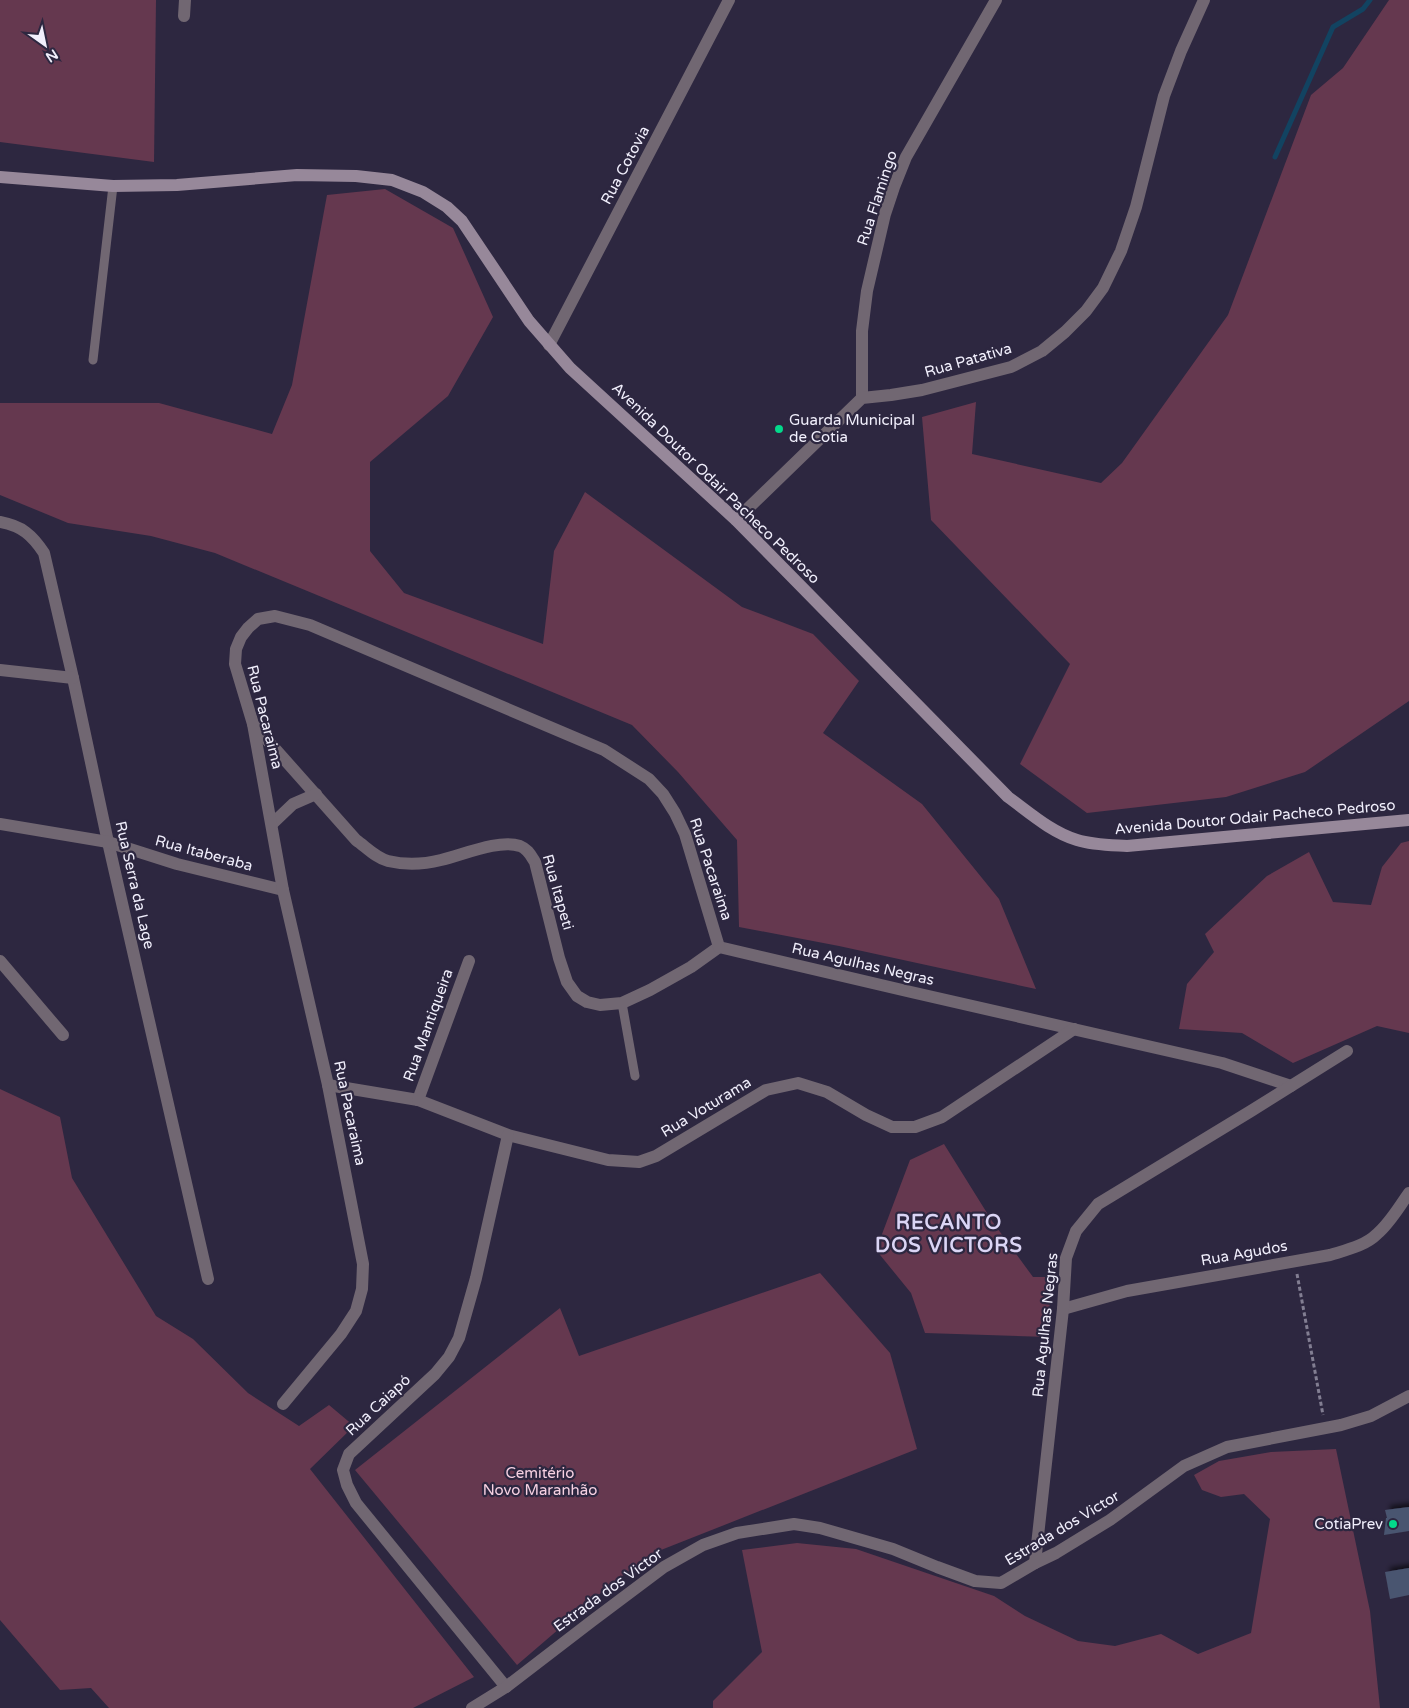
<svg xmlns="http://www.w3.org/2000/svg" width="1409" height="1708" font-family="'Varela Round',sans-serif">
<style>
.green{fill:#65384f}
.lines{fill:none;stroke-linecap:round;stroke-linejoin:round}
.stream{stroke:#124361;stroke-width:5}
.building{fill:#4a546f;filter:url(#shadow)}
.path{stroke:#827e92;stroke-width:3;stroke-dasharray:4 2.5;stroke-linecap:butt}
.service{stroke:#716772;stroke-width:9}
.minor{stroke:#716772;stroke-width:12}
.tertiary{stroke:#716772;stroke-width:12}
.secondary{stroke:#97889a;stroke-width:12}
.poi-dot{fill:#03d98b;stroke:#2d2740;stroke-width:2}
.labels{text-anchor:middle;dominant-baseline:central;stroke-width:4.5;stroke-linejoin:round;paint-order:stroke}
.street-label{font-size:15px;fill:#f1effc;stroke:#2d2740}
.poi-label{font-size:15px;fill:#f1effc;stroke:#2d2740;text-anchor:start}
.park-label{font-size:15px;fill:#f7d1e2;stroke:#2d2740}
.district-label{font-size:20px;font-weight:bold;letter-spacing:1px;fill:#dbd5f5;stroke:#2d2740}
</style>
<defs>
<filter id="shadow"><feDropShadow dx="4.5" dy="-4.5" stdDeviation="2.5" flood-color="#0009"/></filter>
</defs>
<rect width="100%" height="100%" fill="#2d2740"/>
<g class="green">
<path d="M 0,0 L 156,0 L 154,162 L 0,142 Z"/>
<path d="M 1389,0 L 1409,0 L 1409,701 L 1305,772 L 1226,797 L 1087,813 L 1020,764 L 1070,664 L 931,520 L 922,417 L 976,402 L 972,454 L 1101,483 L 1122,463 L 1228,315 L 1311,95 L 1343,68 Z"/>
<path d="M 385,189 L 453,228 L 493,317 L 448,396 L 370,462 L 370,551 L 404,593 L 543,644 L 554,551 L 585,492 L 742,607 L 813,634 L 859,681 L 823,733 L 922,804 L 999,899 L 1036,989 L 839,946 L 739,927 L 737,840 L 678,772 L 632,725 L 215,553 L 151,536 L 68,523 L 0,495 L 0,403 L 159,403 L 272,434 L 292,385 L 327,195 Z"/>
<path d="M 1409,841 L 1409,1033 L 1377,1026 L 1293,1063 L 1242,1033 L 1179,1029 L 1187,984 L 1214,952 L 1205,934 L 1267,876 L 1309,852 L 1333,902 L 1371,905 L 1382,867 L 1401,843 Z"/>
<path d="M 0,1089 L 60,1117 L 72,1178 L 156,1316 L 193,1339 L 248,1393 L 299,1426 L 329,1405 L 354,1426 L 310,1469 L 474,1677 L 413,1708 L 109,1708 L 91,1688 L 60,1690 L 0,1620 Z"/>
<path d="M 944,1144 L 992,1221 L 1033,1277 L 1051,1277 L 1048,1337 L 925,1333 L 911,1293 L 876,1250 L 910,1160 Z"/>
<path d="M 820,1273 L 890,1353 L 917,1449 L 661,1550 L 616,1580 L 517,1665 L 355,1470 L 560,1308 L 579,1356 Z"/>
<path d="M 1336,1449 L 1370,1611 L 1380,1708 L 713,1708 L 713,1701 L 762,1652 L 742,1550 L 797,1543 L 856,1549 L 994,1596 L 1025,1616 L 1078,1641 L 1115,1646 L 1161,1634 L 1198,1654 L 1251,1633 L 1270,1519 L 1244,1494 L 1221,1497 L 1202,1490 L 1194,1475 L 1219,1461 L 1271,1452 Z"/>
</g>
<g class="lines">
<path class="stream" d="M 1275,157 L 1333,27 L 1363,9 L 1370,0"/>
</g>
<g class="building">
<path d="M 1409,1507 L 1409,1531 L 1384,1535 L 1386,1518 L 1387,1518 L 1385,1510 Z"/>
<path d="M 1409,1568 L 1409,1595 L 1390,1599 L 1385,1572 Z"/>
</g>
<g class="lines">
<path class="path" d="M 1297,1274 L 1323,1415"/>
<g class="service">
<path d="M 93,360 L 113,186"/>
<path d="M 622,1003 L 635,1076"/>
</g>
<g class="minor">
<path d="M 184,16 L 185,0"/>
<path d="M 549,345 L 729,0"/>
<path d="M 862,398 L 862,331 L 867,291 L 885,214 L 894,187 L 906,157 L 996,0"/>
<path d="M 736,520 L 862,398 L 891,395 L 922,390 L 1011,367 L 1042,351 L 1065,332 L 1086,311 L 1103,288 L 1121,251 L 1136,207 L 1164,96 L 1181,51 L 1204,0"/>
<path d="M 0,522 C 22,526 32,535 44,553 L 73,678 L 108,842 L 208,1279"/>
<path d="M 0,670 L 73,678"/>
<path d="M 253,724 L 356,840 C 366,847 376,858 388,861 C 405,865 425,864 441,860 C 463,855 498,839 520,846 C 528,849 531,856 535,862 L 559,958 L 567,982 L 577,996 L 587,1002 L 600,1005 L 622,1003 L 650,990 L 691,967 L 719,947"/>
<path d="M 0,824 L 108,842 L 177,864 L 283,890"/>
<path d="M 272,824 L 293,804 L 316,794"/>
<path d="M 719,947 L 911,992 L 1222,1063 L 1291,1086"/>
<path d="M 0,961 L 63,1035"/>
<path d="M 328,1085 L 418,1100 L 508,1135 L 608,1160 L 639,1162 L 656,1156 L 766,1090 L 798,1083 L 827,1092 L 866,1115 L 892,1127 L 915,1127 L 942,1117 L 1074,1029"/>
<path d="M 418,1100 L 469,961"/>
<path d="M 1063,1309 L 1127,1291 L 1330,1255 C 1346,1250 1365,1246 1377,1234 C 1390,1223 1399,1207 1409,1193"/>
<path d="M 283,1404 L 341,1334 L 356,1311 L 362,1289 L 363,1264 L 328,1085 L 283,890 L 253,724 L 235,664 L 236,649 L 241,637 L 248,628 L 258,619 L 275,616 L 310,625 L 604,750 L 649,779 L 663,794 L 675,813 L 685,834 L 719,947"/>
<path d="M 1035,1563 L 1063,1309 L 1066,1258 L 1076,1231 L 1098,1204 L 1251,1111 L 1347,1051"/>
<path d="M 506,1687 L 356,1503 L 347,1485 L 343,1470 L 349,1454 L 435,1374 L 449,1357 L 459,1338 L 476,1278 L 508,1135"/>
</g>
<path class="tertiary" d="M 472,1708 L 506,1687 L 592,1621 L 664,1567 L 703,1545 L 737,1533 L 794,1524 L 820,1528 L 893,1549 L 937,1567 L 975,1581 L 1001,1583 L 1035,1563 L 1056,1553 L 1110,1520 L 1184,1466 L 1227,1447 L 1341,1425 L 1371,1416 L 1409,1396"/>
<path class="secondary" d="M 0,177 L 113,186 L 177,185 L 297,175 L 356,176 L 392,180 L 423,192 L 447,207 L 462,221 L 529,321 L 570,368 L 736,520 L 1008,797 C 1030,813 1051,832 1077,840 C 1093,845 1110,845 1127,846 L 1409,820"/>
</g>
<g class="poi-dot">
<circle cx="779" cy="429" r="5"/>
<circle cx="1393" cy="1524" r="5"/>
</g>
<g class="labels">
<g class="street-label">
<text transform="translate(625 165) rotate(-62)">Rua Cotovia</text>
<text transform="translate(877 198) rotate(-72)">Rua Flamingo</text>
<text transform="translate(968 360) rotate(-16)">Rua Patativa</text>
<text transform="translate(716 483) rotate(44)">Avenida Doutor Odair Pacheco Pedroso</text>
<text transform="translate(265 717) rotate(76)">Rua Pacaraima</text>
<text transform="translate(1255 817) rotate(-5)">Avenida Doutor Odair Pacheco Pedroso</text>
<text transform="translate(204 853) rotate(15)">Rua Itaberaba</text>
<text transform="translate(711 869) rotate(72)">Rua Pacaraima</text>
<text transform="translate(135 885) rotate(77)">Rua Serra da Lage</text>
<text transform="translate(558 892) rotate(74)">Rua Itapeti</text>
<text transform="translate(863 964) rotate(13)">Rua Agulhas Negras</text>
<text transform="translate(428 1025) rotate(-70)">Rua Mantiqueira</text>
<text transform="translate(706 1107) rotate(-31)">Rua Voturama</text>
<text transform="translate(350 1113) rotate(78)">Rua Pacaraima</text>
<text transform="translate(1244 1253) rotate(-10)">Rua Agudos</text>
<text transform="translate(1045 1325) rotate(-84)">Rua Agulhas Negras</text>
<text transform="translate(378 1405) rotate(-43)">Rua Caiapó</text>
<text transform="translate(1062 1528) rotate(-31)">Estrada dos Victor</text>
<text transform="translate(608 1590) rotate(-36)">Estrada dos Victor</text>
</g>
<g class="poi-label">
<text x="789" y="420">Guarda Municipal<tspan x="789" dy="17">de Cotia</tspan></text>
<text x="1383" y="1524" text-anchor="end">CotiaPrev</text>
</g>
<g class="park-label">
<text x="540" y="1473">Cemitério<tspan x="540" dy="17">Novo Maranhão</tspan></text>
</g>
<g class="district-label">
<text x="949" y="1223">RECANTO<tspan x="949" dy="23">DOS VICTORS</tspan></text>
</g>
</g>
<g transform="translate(45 45) rotate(147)" stroke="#2d2740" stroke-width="4" paint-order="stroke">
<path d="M0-4L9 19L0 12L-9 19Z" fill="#f1effc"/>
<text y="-8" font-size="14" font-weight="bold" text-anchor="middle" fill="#f1effc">N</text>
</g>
</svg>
